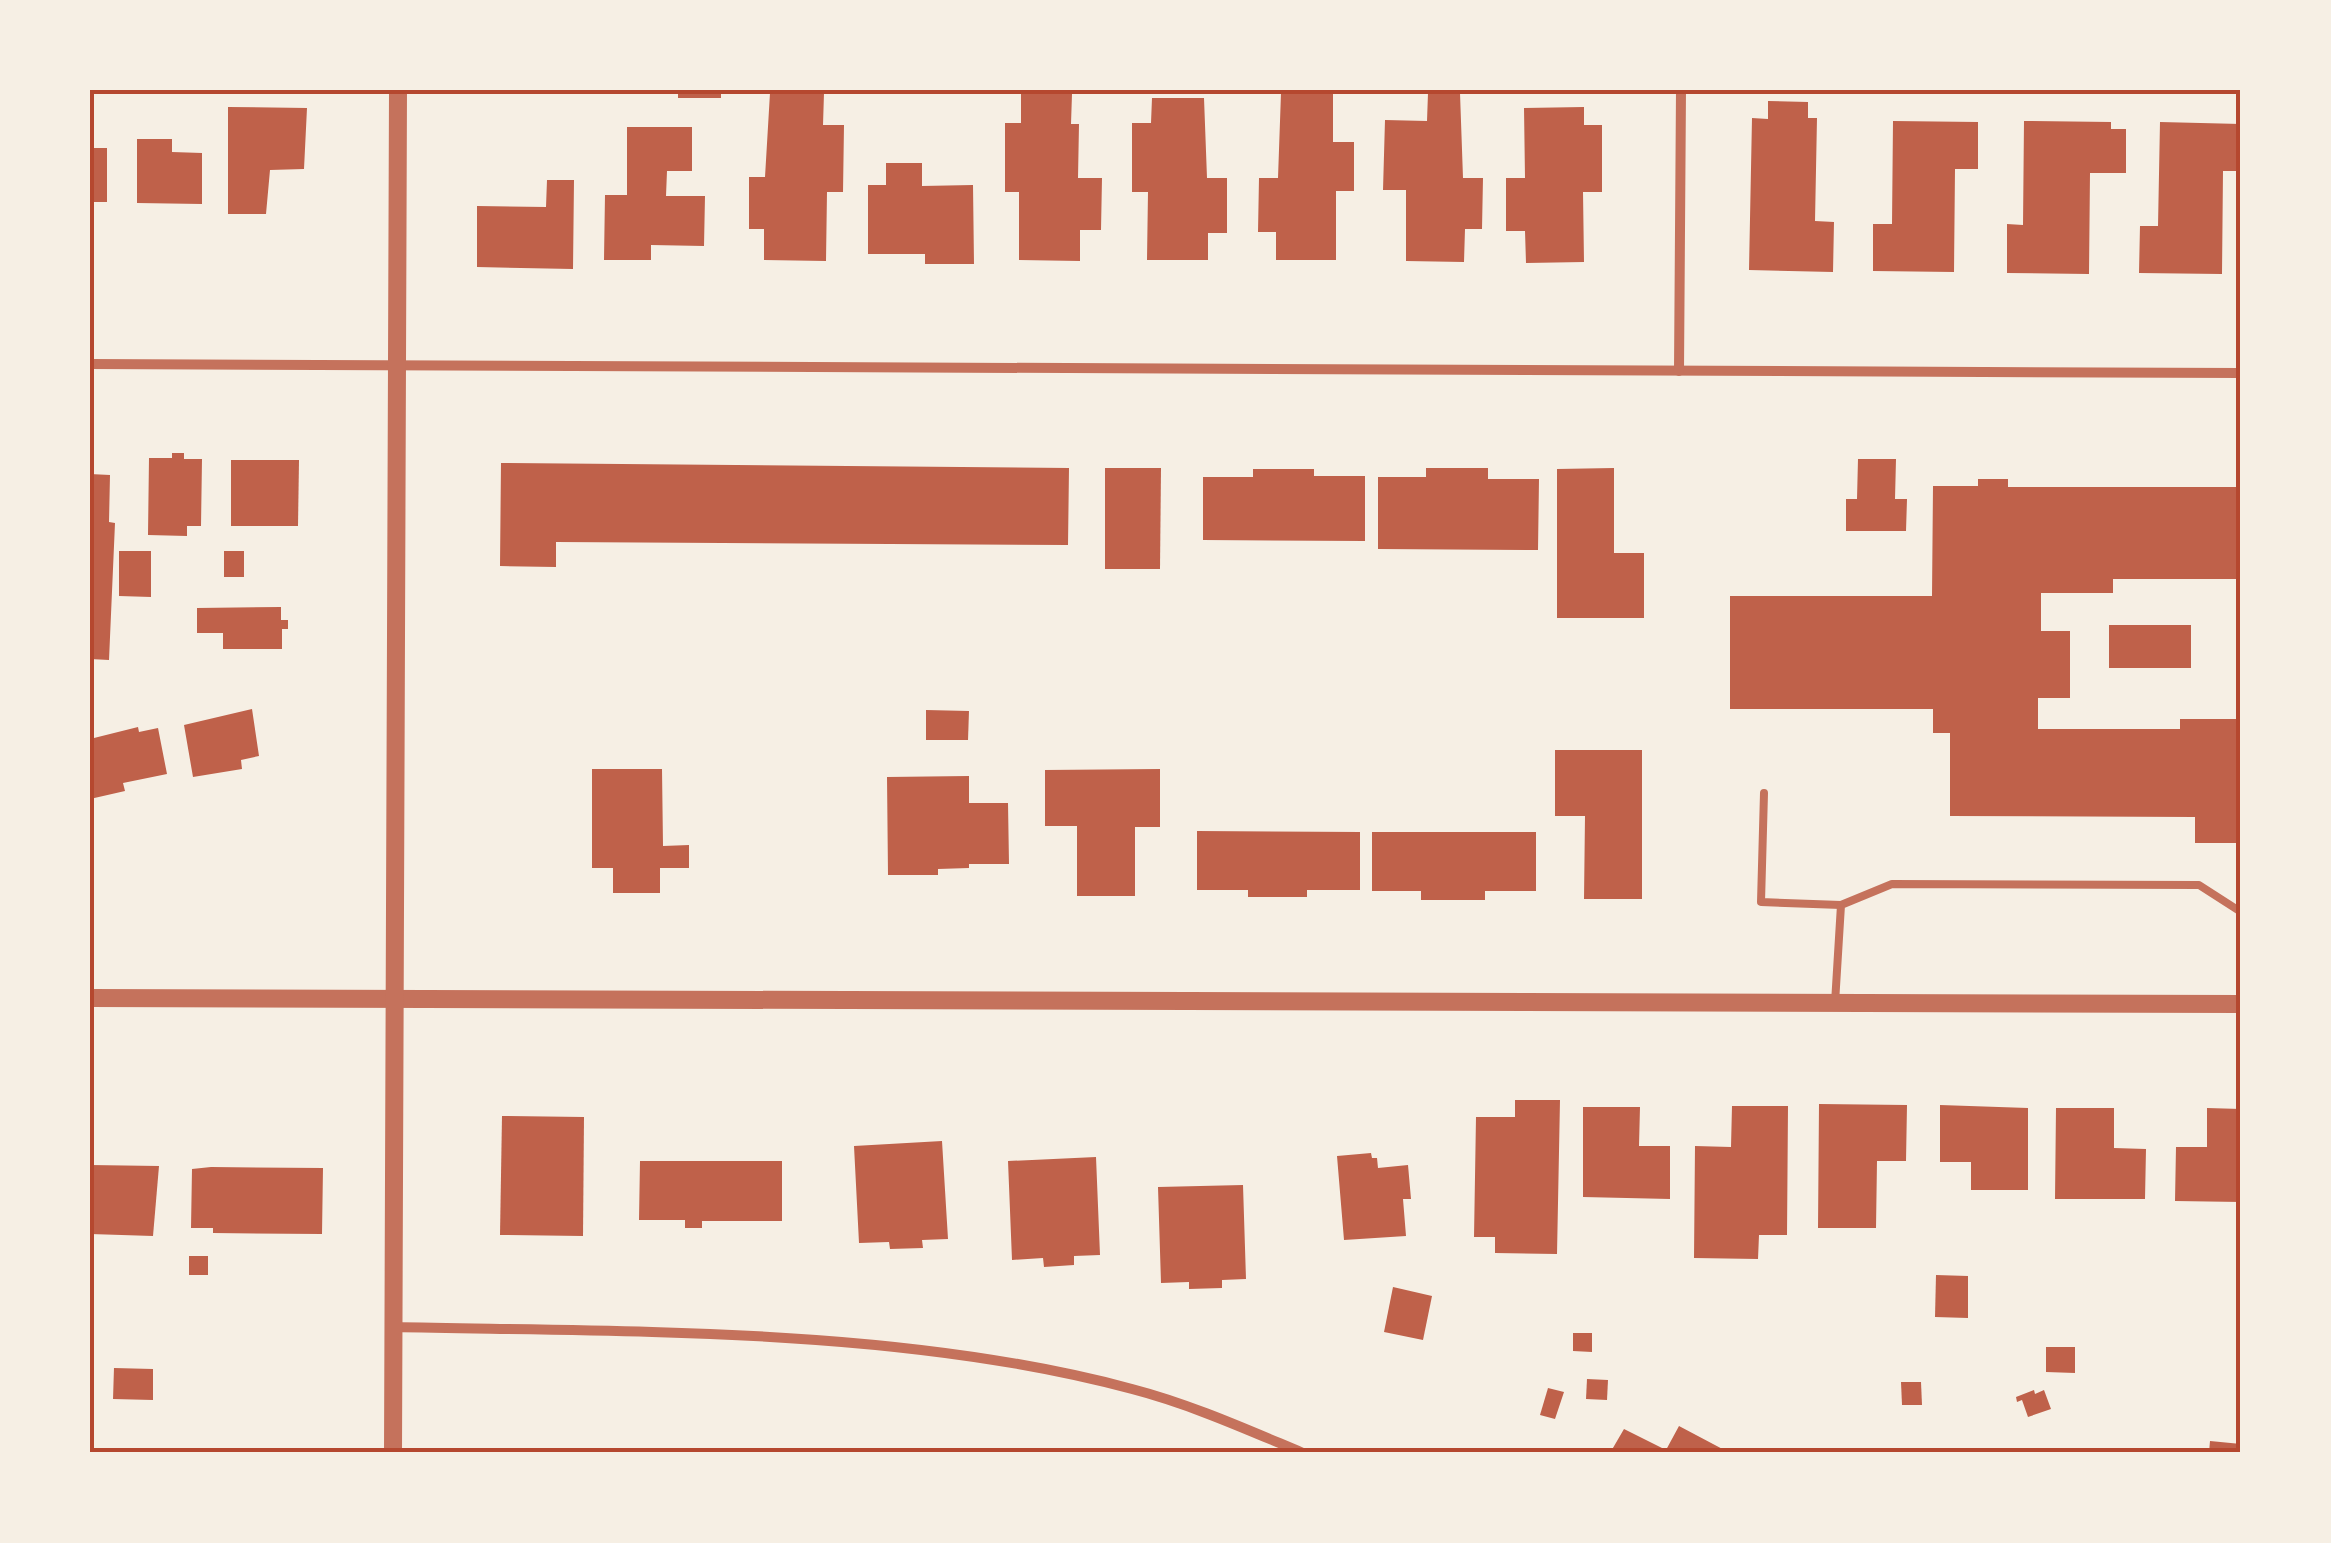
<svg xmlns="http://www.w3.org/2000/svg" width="2331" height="1543" font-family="Jost,sans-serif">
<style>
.building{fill:#bf614a}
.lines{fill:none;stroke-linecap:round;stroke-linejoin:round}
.service{stroke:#c5725c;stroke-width:8}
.minor{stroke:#c5725c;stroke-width:10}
.tertiary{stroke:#c5725c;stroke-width:18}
.neatline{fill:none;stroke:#b5482f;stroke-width:4}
</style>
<rect width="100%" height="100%" fill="#f6efe4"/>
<g class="building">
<rect x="678" y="90" width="43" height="8"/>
<path d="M 770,93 L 824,93 L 823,125 L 844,125 L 843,192 L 827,192 L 826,261 L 764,260 L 764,229 L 749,229 L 749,177 L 765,177 Z"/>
<path d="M 1021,93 L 1072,94 L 1071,124 L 1079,124 L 1078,178 L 1102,178 L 1101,230 L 1080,230 L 1080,261 L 1019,260 L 1019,192 L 1005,192 L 1005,123 L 1021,123 Z"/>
<path d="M 1281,93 L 1333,93 L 1333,142 L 1354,142 L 1354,191 L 1336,191 L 1336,260 L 1276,260 L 1276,232 L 1258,232 L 1259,178 L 1278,178 Z"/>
<path d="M 1428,93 L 1460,93 L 1463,178 L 1483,178 L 1482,229 L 1465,229 L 1464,262 L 1406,261 L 1406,190 L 1383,190 L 1385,120 L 1427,121 Z"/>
<path d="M 1152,98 L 1204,98 L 1207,178 L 1227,178 L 1227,233 L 1208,233 L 1208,260 L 1147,260 L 1148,192 L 1132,192 L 1132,123 L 1151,123 Z"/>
<path d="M 1768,101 L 1808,102 L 1808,118 L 1817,118 L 1815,221 L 1834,222 L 1833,272 L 1749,270 L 1752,118 L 1768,119 Z"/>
<path d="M 228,107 L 307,108 L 304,169 L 270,170 L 266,214 L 228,214 Z"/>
<path d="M 1584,107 L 1584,125 L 1602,125 L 1602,192 L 1583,192 L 1584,262 L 1526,263 L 1525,231 L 1506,231 L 1506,178 L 1525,178 L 1524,108 Z"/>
<path d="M 1893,121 L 1978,122 L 1978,169 L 1955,169 L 1954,272 L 1873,271 L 1873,224 L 1892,224 Z"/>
<path d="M 2024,121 L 2111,122 L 2111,129 L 2126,129 L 2126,173 L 2090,173 L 2089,274 L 2007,273 L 2007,224 L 2023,225 Z"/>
<path d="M 2160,122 L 2241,124 L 2241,171 L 2223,171 L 2222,274 L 2139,273 L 2140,226 L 2158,226 Z"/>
<path d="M 627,127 L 692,127 L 692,171 L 667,171 L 666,196 L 705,196 L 704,246 L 651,245 L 651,260 L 604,260 L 605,195 L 627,195 Z"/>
<path d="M 137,139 L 172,139 L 172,152 L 202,153 L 202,204 L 137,203 Z"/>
<rect x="90" y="148" width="17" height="54"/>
<path d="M 886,163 L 922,163 L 922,186 L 973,185 L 974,264 L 925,264 L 925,254 L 868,254 L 868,185 L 886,185 Z"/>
<path d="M 547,180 L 574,180 L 573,269 L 477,267 L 477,206 L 546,207 Z"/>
<path d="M 172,453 L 184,453 L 184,459 L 202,459 L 201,526 L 187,526 L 187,536 L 148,535 L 149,458 L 172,458 Z"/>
<path d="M 1858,459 L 1896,459 L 1895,499 L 1907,499 L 1906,531 L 1846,531 L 1846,499 L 1857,499 Z"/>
<path d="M 231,460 L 299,460 L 298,526 L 231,526 Z"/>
<path d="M 501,463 L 1069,468 L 1068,545 L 556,542 L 556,567 L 500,566 Z"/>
<path d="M 1105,468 L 1161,468 L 1160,569 L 1105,569 Z"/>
<path d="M 1426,468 L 1488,468 L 1488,479 L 1539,479 L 1538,550 L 1378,549 L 1378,477 L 1426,477 Z"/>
<path d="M 1614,468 L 1614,553 L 1644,553 L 1644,618 L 1557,618 L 1557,469 Z"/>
<path d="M 1253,469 L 1314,469 L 1314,476 L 1365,476 L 1365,541 L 1203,540 L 1203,477 L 1253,477 Z"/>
<path d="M 90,474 L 110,475 L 109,522 L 115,523 L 109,660 L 90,659 Z"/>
<path d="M 1978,479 L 2008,479 L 2008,487 L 2241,487 L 2241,579 L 2113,579 L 2113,593 L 2041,593 L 2041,631 L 2070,631 L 2070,698 L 2038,698 L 2038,729 L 2180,729 L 2180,719 L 2241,719 L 2241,843 L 2195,843 L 2195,817 L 1950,816 L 1950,733 L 1933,733 L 1933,709 L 1730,709 L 1730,596 L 1932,596 L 1933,486 L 1978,486 Z"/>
<path d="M 119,551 L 151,551 L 151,597 L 119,596 Z"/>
<rect x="224" y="551" width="20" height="26"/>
<path d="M 281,607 L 281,620 L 288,620 L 288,629 L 282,629 L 282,649 L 223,649 L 223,633 L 197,633 L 197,608 Z"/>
<rect x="2109" y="625" width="82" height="43"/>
<path d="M 252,709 L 259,756 L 241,760 L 242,769 L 193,777 L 184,725 Z"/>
<path d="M 926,710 L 969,711 L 968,740 L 926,740 Z"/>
<path d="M 138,727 L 139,732 L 158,728 L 167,774 L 123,783 L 125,791 L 90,799 L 90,739 Z"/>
<path d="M 1555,750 L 1642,750 L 1642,899 L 1584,899 L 1585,816 L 1555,816 Z"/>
<path d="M 592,769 L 662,769 L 663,846 L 689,845 L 689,868 L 660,868 L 660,893 L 613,893 L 613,868 L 592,868 Z"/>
<path d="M 1160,769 L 1160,827 L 1135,827 L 1135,896 L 1077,896 L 1077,826 L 1045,826 L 1045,770 Z"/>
<path d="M 969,776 L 969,803 L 1008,803 L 1009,864 L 969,864 L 969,868 L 938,869 L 938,875 L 888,875 L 887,777 Z"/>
<path d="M 1197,831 L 1360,832 L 1360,890 L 1307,890 L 1307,897 L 1248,897 L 1248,890 L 1197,890 Z"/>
<path d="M 1372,832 L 1536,832 L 1536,891 L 1485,891 L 1485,900 L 1421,900 L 1421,891 L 1372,891 Z"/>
<path d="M 1515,1100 L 1560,1100 L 1557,1254 L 1495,1253 L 1495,1237 L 1474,1237 L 1476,1117 L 1515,1117 Z"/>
<path d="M 1819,1104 L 1907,1105 L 1906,1161 L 1877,1161 L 1876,1228 L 1818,1228 Z"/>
<path d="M 1940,1105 L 2028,1108 L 2028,1190 L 1971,1190 L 1971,1162 L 1940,1162 Z"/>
<path d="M 1732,1106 L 1788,1106 L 1787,1235 L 1759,1235 L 1758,1259 L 1694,1258 L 1695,1146 L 1731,1147 Z"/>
<path d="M 1583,1107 L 1640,1107 L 1639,1146 L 1670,1146 L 1670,1199 L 1583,1197 Z"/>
<path d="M 2056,1108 L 2114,1108 L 2114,1148 L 2146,1149 L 2145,1199 L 2055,1199 Z"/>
<path d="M 2207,1108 L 2241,1109 L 2241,1202 L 2175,1201 L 2176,1147 L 2207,1147 Z"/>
<path d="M 502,1116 L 584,1117 L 583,1236 L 500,1235 Z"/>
<path d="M 942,1141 L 948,1239 L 922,1240 L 923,1248 L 890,1249 L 889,1242 L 859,1243 L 854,1146 Z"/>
<path d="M 1371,1153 L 1372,1158 L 1377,1158 L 1378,1168 L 1408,1165 L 1411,1199 L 1403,1199 L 1406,1236 L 1344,1240 L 1337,1156 Z"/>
<path d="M 1096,1157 L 1100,1255 L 1074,1256 L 1074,1265 L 1044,1267 L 1043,1258 L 1012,1260 L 1008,1161 Z"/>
<path d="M 640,1161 L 782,1161 L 782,1221 L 702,1221 L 702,1228 L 685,1228 L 685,1220 L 639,1220 Z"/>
<path d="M 90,1165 L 159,1166 L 153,1236 L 90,1234 Z"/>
<path d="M 211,1167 L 323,1168 L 322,1234 L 213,1233 L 213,1228 L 191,1228 L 192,1169 Z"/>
<path d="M 1243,1185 L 1246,1279 L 1222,1280 L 1222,1288 L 1189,1289 L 1189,1282 L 1161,1283 L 1158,1187 Z"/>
<rect x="189" y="1256" width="19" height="19"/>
<path d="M 1936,1275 L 1968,1276 L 1968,1318 L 1935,1317 Z"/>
<path d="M 1393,1287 L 1432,1296 L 1423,1340 L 1384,1332 Z"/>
<path d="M 1573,1333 L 1592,1333 L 1592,1352 L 1573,1351 Z"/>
<path d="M 2046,1347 L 2075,1347 L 2075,1373 L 2046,1372 Z"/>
<path d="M 114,1368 L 153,1369 L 153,1400 L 113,1399 Z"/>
<path d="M 1587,1379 L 1608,1380 L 1607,1400 L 1586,1399 Z"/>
<path d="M 1901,1382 L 1921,1382 L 1922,1405 L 1902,1405 Z"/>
<path d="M 1548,1388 L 1564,1392 L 1555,1419 L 1540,1415 Z"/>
<path d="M 2034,1390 L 2035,1394 L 2044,1390 L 2051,1409 L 2028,1417 L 2022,1400 L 2017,1402 L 2016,1397 Z"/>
<path d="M 1679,1426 L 1730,1453 L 1610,1453 L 1624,1429 L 1666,1450 Z"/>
<path d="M 2210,1441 L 2241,1444 L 2241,1453 L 2209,1453 Z"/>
</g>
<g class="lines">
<g class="service">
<path d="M 1764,793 L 1761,902 L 1841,905"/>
<path d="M 1835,1003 L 1841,905 L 1892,884 L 2199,885 L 2241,912"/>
</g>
<g class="minor">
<path d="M 90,364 L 2241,373"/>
<path d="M 1679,371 L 1681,90"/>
<path d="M 393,1327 C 630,1332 902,1327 1132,1389 C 1190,1404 1248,1430 1303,1453"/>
</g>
<g class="tertiary">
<path d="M 90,998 L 2241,1004"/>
<path d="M 393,1453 L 398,90"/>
</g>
</g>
<rect width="2331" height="1543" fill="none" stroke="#f6efe4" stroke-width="185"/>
<rect x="92" y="92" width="2146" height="1358" class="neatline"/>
</svg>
